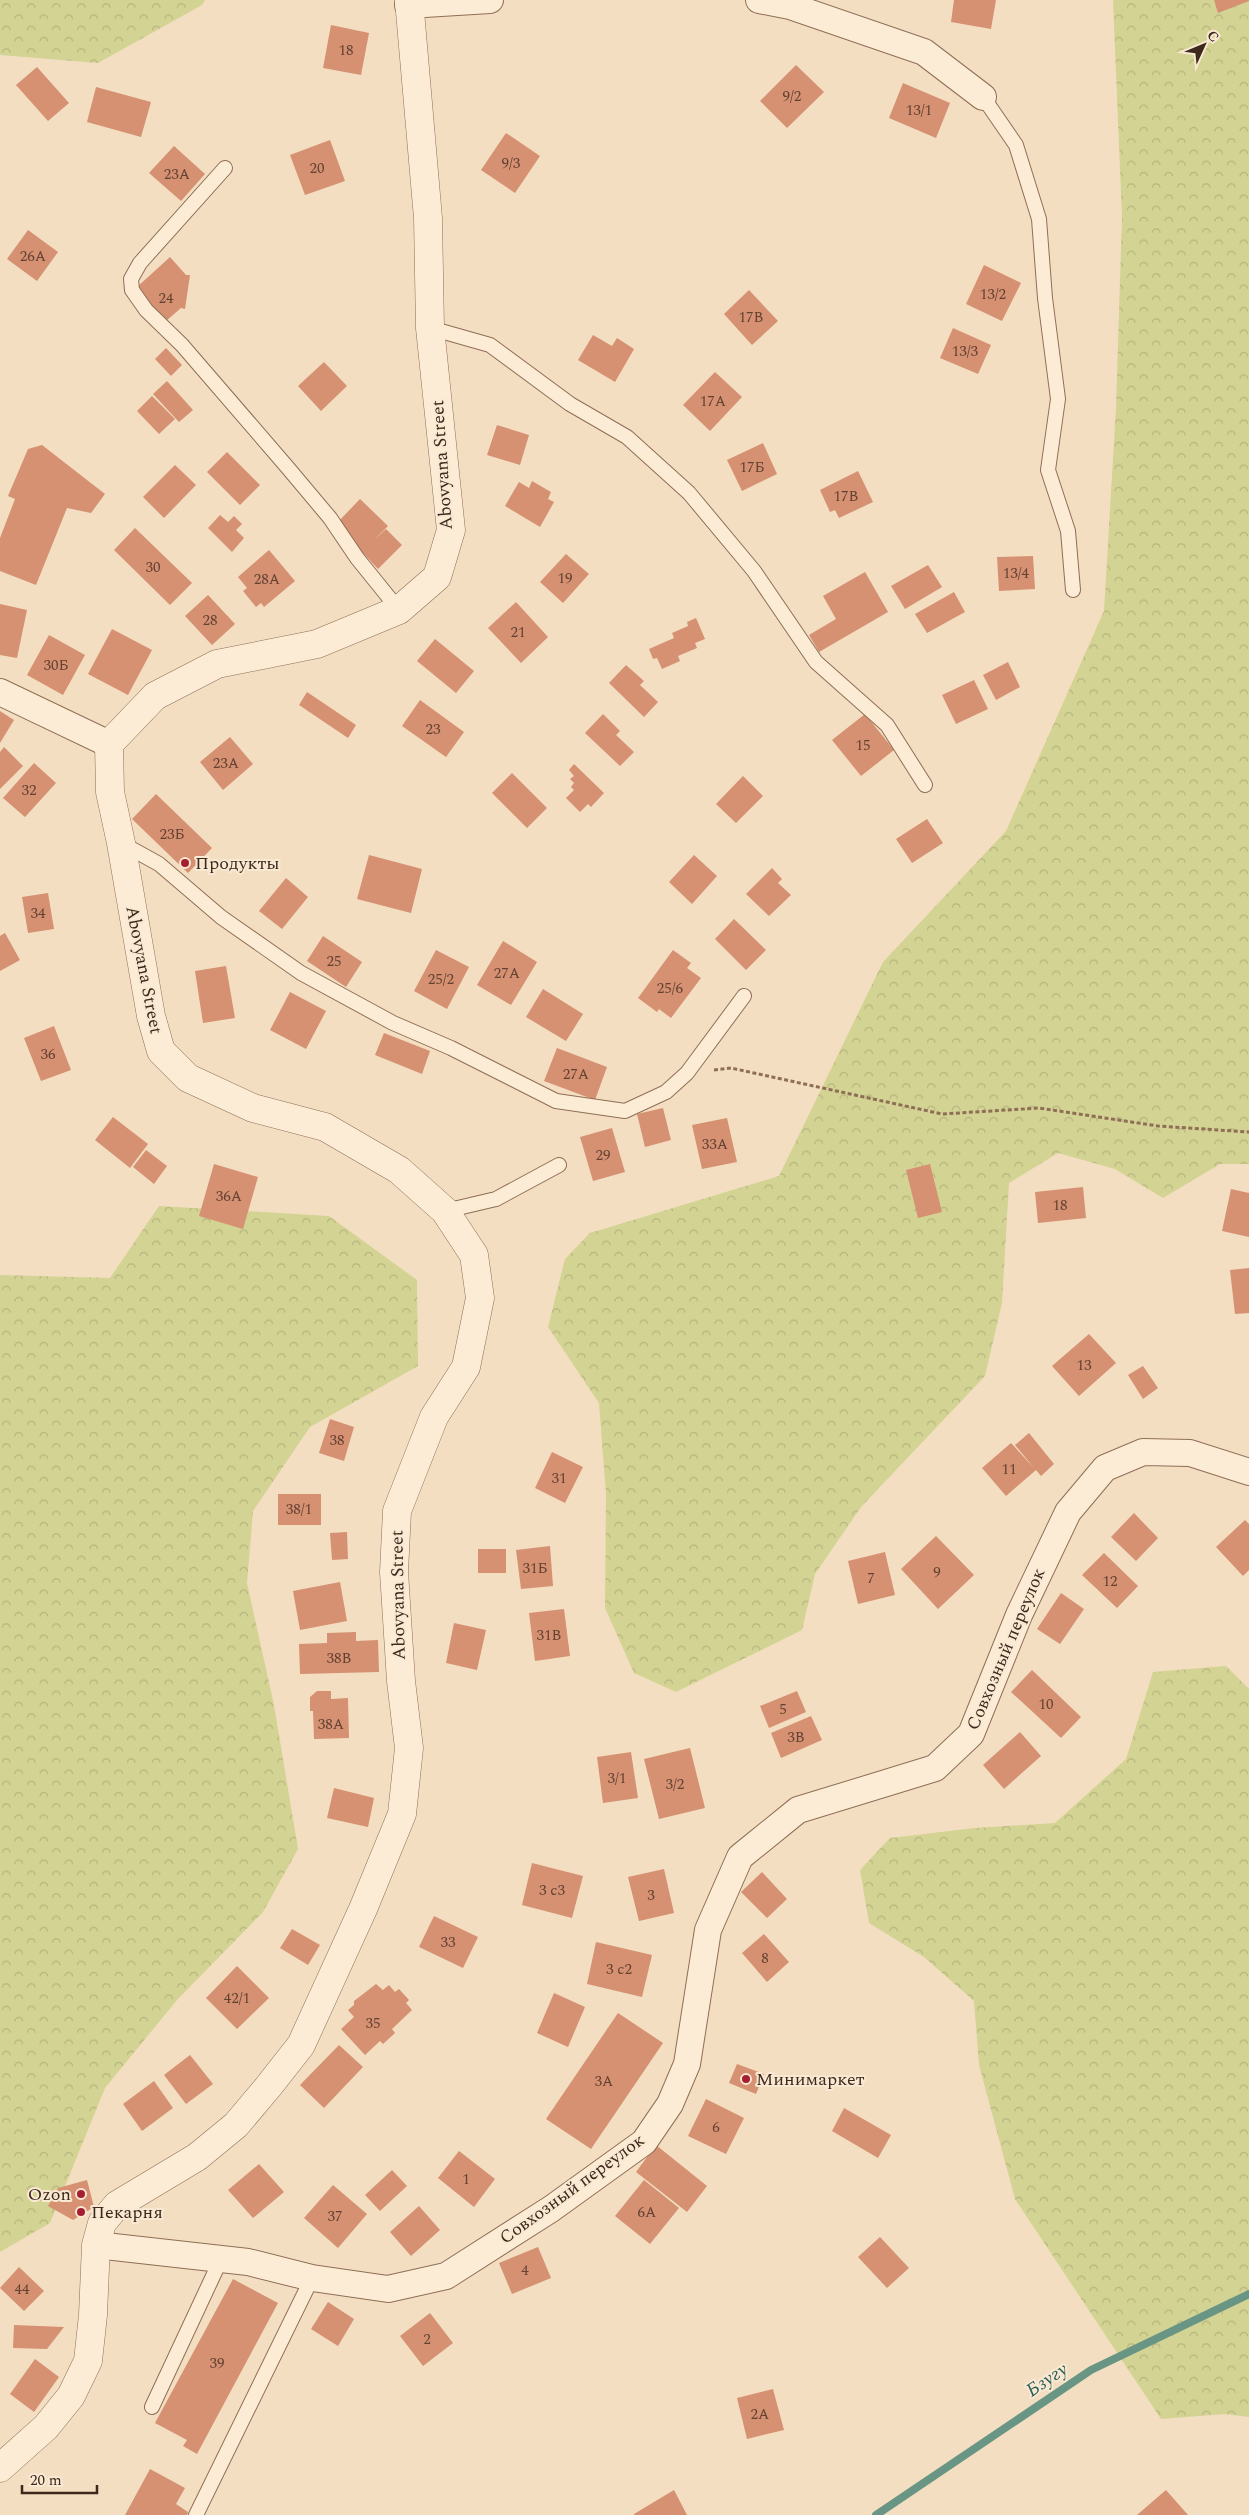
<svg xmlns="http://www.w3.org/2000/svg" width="1249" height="2515" font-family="Spectral,serif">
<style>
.forest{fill:url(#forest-crowns)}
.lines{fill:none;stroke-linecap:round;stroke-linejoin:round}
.stream{stroke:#699585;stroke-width:8}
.building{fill:#d69072}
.service-casing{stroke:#8f6e56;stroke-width:16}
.minor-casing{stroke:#8f6e56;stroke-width:28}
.tertiary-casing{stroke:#8f6e56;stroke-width:29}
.path{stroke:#8f6e56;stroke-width:3;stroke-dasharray:4 2.5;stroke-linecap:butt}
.service{stroke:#fdecd5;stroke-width:14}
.minor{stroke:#fdecd5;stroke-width:26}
.tertiary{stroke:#fdecd5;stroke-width:28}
.poi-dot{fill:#a51f30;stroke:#f9e9d2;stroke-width:2}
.labels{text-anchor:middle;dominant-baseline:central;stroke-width:4;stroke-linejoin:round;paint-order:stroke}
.number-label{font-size:15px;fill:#634232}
.street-label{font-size:18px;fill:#3d281c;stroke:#f9e9d2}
.poi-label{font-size:18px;fill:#3d281c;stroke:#f9e9d2;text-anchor:start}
.water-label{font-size:19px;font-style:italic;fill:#295f55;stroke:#f9e9d2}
</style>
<defs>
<pattern id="forest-crowns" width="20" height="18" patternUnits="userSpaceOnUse" patternTransform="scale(1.25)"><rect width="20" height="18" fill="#d3d393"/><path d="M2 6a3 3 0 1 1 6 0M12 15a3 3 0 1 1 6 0" fill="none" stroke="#b6b57e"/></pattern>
</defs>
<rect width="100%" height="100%" fill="#f3dec1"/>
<g class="forest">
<path d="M 0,0 L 205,0 L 202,5 L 98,63 L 0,55 Z"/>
<path d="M 1113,0 L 1249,0 L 1249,1164 L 1220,1164 L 1163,1198 L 1115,1169 L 1058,1153 L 1009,1183 L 1002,1303 L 985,1376 L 861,1507 L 815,1574 L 802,1630 L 676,1692 L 634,1673 L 605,1608 L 606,1494 L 599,1403 L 548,1327 L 565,1259 L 590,1233 L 779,1176 L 883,962 L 1006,831 L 1104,611 L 1116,408 L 1122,217 Z"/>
<path d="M 159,1206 L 329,1216 L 417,1280 L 418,1366 L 310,1427 L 253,1511 L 247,1583 L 274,1705 L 298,1849 L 263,1912 L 177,2000 L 105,2088 L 50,2223 L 0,2252 L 0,1275 L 110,1278 Z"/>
<path d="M 1226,1666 L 1249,1689 L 1249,2417 L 1225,2414 L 1161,2419 L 1015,2199 L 979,2065 L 974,2001 L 924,1957 L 869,1923 L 860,1870 L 890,1838 L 975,1828 L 1055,1823 L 1126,1759 L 1153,1672 Z"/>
</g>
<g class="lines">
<path class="stream" d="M 876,2515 L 1091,2370 L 1249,2294"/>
</g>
<g class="building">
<path d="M 954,0 L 996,0 L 991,29 L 951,22 Z"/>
<path d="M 1214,0 L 1249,0 L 1249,1 L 1218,13 Z"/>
<path d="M 331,25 L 369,33 L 361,75 L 323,68 Z"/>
<path d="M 796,65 L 824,92 L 787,128 L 760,101 Z"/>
<path d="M 37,67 L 69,103 L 48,121 L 16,85 Z"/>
<path d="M 903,83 L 950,103 L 936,138 L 889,118 Z"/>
<path d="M 96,87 L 151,102 L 141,137 L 87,122 Z"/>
<path d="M 506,133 L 540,156 L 515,193 L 481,170 Z"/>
<path d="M 330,140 L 345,181 L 305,195 L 290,155 Z"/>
<path d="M 174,146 L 205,174 L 181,201 L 149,173 Z"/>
<path d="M 28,230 L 58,252 L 37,281 L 7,259 Z"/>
<path d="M 170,257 L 186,275 L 190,275 L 185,309 L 181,308 L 166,321 L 136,288 Z"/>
<path d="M 984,265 L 1021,283 L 1002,321 L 966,304 Z"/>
<path d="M 749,290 L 778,321 L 752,345 L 724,314 Z"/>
<path d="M 953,328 L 991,345 L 978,374 L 940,358 Z"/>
<path d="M 593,335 L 612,346 L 617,338 L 634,349 L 615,382 L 578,360 Z"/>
<path d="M 166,348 L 182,365 L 171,376 L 155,359 Z"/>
<path d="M 324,362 L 347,386 L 321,411 L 298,386 Z"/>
<path d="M 715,372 L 742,397 L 710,431 L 683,405 Z"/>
<path d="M 167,381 L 193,410 L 179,422 L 153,394 Z"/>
<path d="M 152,396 L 175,419 L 159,434 L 137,411 Z"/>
<path d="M 497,425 L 529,435 L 520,465 L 487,455 Z"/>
<path d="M 763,443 L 777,474 L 742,491 L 727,460 Z"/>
<path d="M 42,445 L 105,494 L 91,513 L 67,508 L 36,585 L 0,571 L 0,538 L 15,499 L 8,496 L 28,449 Z"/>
<path d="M 227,452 L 260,485 L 240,505 L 207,472 Z"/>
<path d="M 175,465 L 196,485 L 164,518 L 143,497 Z"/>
<path d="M 858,471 L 873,502 L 839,518 L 835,510 L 830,512 L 820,490 Z"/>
<path d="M 532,481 L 551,492 L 548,499 L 554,502 L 540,527 L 505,506 L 519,482 L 529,488 Z"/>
<path d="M 360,499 L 388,526 L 373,541 L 386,529 L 402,545 L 378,569 L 336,524 Z"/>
<path d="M 220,515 L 228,522 L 234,516 L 242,524 L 236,530 L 244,538 L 232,552 L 208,528 Z"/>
<path d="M 135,528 L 192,583 L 170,605 L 114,550 Z"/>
<path d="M 269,550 L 295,581 L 264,607 L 261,603 L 256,607 L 243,591 L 247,588 L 238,577 Z"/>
<path d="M 566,554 L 589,574 L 563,603 L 540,582 Z"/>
<path d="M 1033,556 L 1035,589 L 999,591 L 997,557 Z"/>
<path d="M 928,565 L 942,587 L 905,609 L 891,586 Z"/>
<path d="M 865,572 L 888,612 L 819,652 L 809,635 L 836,619 L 823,596 Z"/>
<path d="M 954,592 L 965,612 L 927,633 L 915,614 Z"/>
<path d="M 208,595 L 235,624 L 212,645 L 185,616 Z"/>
<path d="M 516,602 L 548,637 L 521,663 L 488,628 Z"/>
<path d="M 0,604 L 27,610 L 17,658 L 0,655 Z"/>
<path d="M 696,618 L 705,639 L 695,643 L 697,648 L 678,656 L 680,661 L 662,669 L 657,658 L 653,659 L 649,649 L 674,638 L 672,633 L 688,626 L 687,622 Z"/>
<path d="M 112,629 L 152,650 L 128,695 L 88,674 Z"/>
<path d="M 49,635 L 85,655 L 63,695 L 27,675 Z"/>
<path d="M 435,639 L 474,671 L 456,693 L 417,661 Z"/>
<path d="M 1008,662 L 1020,687 L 996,700 L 983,675 Z"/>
<path d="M 626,665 L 644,681 L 640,685 L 658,702 L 644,717 L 609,683 Z"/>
<path d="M 974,680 L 988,709 L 956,724 L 942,695 Z"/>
<path d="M 307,692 L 356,725 L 348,738 L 299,705 Z"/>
<path d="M 420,700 L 464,732 L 446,757 L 402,726 Z"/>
<path d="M 0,711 L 14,720 L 0,743 Z"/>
<path d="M 603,714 L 620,731 L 616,735 L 634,752 L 620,766 L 585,733 Z"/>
<path d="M 865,714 L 894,750 L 861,776 L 832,740 Z"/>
<path d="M 230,737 L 253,764 L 223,790 L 200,762 Z"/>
<path d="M 4,747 L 23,766 L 0,789 L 0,752 Z"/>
<path d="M 34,763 L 56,783 L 25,817 L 3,798 Z"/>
<path d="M 574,764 L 604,793 L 591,807 L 588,804 L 580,812 L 566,798 L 574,790 L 571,787 L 574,783 L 570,779 L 574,776 L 569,770 Z"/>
<path d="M 512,773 L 547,808 L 527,828 L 492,793 Z"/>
<path d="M 743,776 L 763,796 L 736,823 L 716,804 Z"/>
<path d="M 156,794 L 212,848 L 188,873 L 132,819 Z"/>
<path d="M 927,819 L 943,843 L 912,863 L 896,839 Z"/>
<path d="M 369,855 L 422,869 L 411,913 L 357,899 Z"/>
<path d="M 694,855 L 717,876 L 692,904 L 669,882 Z"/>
<path d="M 772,868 L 782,879 L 778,883 L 791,895 L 769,916 L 746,894 Z"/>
<path d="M 286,878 L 308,897 L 282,929 L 259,911 Z"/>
<path d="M 48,893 L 54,929 L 28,933 L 22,897 Z"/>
<path d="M 734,919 L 766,950 L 746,970 L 715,939 Z"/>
<path d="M 5,933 L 20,960 L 0,971 L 0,936 Z"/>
<path d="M 323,936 L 362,962 L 346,987 L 307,961 Z"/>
<path d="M 503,941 L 537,962 L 511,1005 L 477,985 Z"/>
<path d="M 436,950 L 469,967 L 447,1009 L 414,991 Z"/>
<path d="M 673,950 L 691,963 L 687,968 L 701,978 L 671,1018 L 659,1009 L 657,1012 L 638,998 Z"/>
<path d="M 226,966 L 235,1018 L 203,1023 L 195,971 Z"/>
<path d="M 543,989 L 583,1014 L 566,1041 L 526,1017 Z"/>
<path d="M 290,992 L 326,1011 L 306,1049 L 270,1030 Z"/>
<path d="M 54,1026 L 71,1070 L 41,1081 L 24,1038 Z"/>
<path d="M 384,1033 L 430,1051 L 422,1074 L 375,1055 Z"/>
<path d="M 557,1048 L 607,1067 L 595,1100 L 544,1081 Z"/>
<path d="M 663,1108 L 671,1140 L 645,1147 L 637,1114 Z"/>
<path d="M 113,1117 L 148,1144 L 130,1168 L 95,1140 Z"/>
<path d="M 727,1118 L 737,1162 L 702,1169 L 692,1125 Z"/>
<path d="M 612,1128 L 625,1172 L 593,1181 L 580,1137 Z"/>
<path d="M 146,1150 L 167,1166 L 154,1184 L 133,1167 Z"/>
<path d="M 214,1164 L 258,1177 L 243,1229 L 199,1216 Z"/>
<path d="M 930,1164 L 942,1212 L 918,1218 L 906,1170 Z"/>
<path d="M 1083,1187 L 1086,1218 L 1038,1223 L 1035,1192 Z"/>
<path d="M 1231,1189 L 1249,1193 L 1249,1237 L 1222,1231 Z"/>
<path d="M 1249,1268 L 1249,1313 L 1235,1314 L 1230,1270 Z"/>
<path d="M 1089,1334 L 1116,1363 L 1079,1396 L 1052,1366 Z"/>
<path d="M 1143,1366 L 1158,1388 L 1143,1399 L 1128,1375 Z"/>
<path d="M 330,1419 L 354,1427 L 344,1461 L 319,1453 Z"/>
<path d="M 1029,1433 L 1054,1464 L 1041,1476 L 1036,1470 L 1006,1496 L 982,1468 L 1011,1443 L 1034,1468 L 1015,1445 Z"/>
<path d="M 552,1452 L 583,1467 L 565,1503 L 535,1488 Z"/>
<rect x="278" y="1494" width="43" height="31"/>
<path d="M 1134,1513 L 1158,1538 L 1136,1561 L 1111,1537 Z"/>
<path d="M 1245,1520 L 1249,1524 L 1249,1570 L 1243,1576 L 1216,1547 Z"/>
<path d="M 347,1532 L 348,1559 L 332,1560 L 330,1533 Z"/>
<path d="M 936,1536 L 974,1575 L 938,1609 L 901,1569 Z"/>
<path d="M 550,1546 L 553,1586 L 521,1589 L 516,1550 Z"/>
<rect x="478" y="1549" width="28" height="24"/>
<path d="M 885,1552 L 895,1595 L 858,1604 L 848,1561 Z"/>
<path d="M 1104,1553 L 1138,1586 L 1117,1608 L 1082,1575 Z"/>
<path d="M 340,1582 L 347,1621 L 300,1630 L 293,1591 Z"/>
<path d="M 1061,1593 L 1084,1609 L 1060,1644 L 1037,1629 Z"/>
<path d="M 564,1609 L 570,1656 L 535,1661 L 529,1613 Z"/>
<path d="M 454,1623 L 486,1630 L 477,1670 L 446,1663 Z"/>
<path d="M 356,1632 L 356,1641 L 378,1640 L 379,1672 L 300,1674 L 299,1644 L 327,1643 L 327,1633 Z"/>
<path d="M 1032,1670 L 1081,1717 L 1061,1738 L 1011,1692 Z"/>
<path d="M 317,1691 L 331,1691 L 331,1699 L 348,1698 L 349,1738 L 314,1739 L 313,1711 L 310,1711 L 310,1697 Z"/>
<path d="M 797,1691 L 806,1712 L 769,1728 L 760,1706 Z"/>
<path d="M 811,1716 L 822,1740 L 781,1758 L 771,1733 Z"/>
<path d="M 1020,1732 L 1041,1756 L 1004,1789 L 983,1765 Z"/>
<path d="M 690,1748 L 705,1808 L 659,1819 L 644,1759 Z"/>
<path d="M 631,1752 L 638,1798 L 603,1803 L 597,1757 Z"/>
<path d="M 334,1788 L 374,1798 L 368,1827 L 327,1818 Z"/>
<path d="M 532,1863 L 583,1876 L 572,1918 L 522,1905 Z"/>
<path d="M 664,1869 L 674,1913 L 639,1921 L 628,1877 Z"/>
<path d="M 762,1872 L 787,1899 L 767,1918 L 741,1892 Z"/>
<path d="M 434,1916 L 478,1937 L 463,1968 L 419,1947 Z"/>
<path d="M 292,1929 L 320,1945 L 308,1965 L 280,1948 Z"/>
<path d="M 764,1934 L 789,1962 L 767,1982 L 742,1953 Z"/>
<path d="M 596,1942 L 652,1955 L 642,1997 L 587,1984 Z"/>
<path d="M 237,1966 L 269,1998 L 237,2029 L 206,1998 Z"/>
<path d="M 376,1984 L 383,1990 L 389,1985 L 395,1992 L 399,1989 L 409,2000 L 406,2003 L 412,2010 L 392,2029 L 395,2033 L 383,2044 L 380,2041 L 365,2055 L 341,2029 L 354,2017 L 348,2010 L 354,2005 L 354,2001 Z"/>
<path d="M 554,1993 L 585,2007 L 568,2047 L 537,2033 Z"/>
<path d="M 618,2013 L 663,2043 L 591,2149 L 546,2119 Z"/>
<path d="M 339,2045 L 363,2067 L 324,2108 L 300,2085 Z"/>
<path d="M 190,2055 L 213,2084 L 186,2104 L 164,2075 Z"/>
<path d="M 737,2064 L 764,2074 L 756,2094 L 729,2083 Z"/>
<path d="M 154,2081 L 173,2108 L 142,2131 L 123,2104 Z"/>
<path d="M 706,2099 L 744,2118 L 726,2154 L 688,2136 Z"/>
<path d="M 844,2108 L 891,2135 L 878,2158 L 832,2131 Z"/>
<path d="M 656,2145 L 707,2186 L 687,2212 L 636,2172 Z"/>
<path d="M 459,2151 L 495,2179 L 474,2207 L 438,2178 Z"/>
<path d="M 259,2164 L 284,2192 L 253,2218 L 228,2190 Z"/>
<path d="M 392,2170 L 407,2186 L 380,2211 L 365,2195 Z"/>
<path d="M 87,2180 L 94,2207 L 73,2220 L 48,2206 L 58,2188 Z"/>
<path d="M 644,2180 L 679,2208 L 650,2244 L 615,2216 Z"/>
<path d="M 333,2185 L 367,2214 L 338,2248 L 304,2218 Z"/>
<path d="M 419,2206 L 440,2230 L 411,2256 L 390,2232 Z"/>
<path d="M 880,2237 L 909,2268 L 887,2288 L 858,2257 Z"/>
<path d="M 538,2247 L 551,2278 L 512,2294 L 499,2263 Z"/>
<path d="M 19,2267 L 44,2291 L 24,2311 L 0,2288 Z"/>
<path d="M 233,2279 L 278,2303 L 197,2454 L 183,2446 L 187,2440 L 155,2423 Z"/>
<path d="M 328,2302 L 354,2319 L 338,2346 L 311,2329 Z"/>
<path d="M 430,2313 L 453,2343 L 423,2366 L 400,2336 Z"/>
<path d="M 14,2325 L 64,2327 L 47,2349 L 13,2348 Z"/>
<path d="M 35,2359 L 59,2377 L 34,2412 L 10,2394 Z"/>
<path d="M 773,2389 L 784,2430 L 747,2439 L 737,2398 Z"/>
<path d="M 150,2469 L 185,2488 L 176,2504 L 188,2512 L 187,2515 L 125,2515 Z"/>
<path d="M 674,2490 L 687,2515 L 634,2515 L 634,2514 Z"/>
<path d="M 1166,2490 L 1188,2515 L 1137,2515 Z"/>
</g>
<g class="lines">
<defs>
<g id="service">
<path d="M 983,97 L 1016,145 L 1039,219 L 1045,298 L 1058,399 L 1048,470 L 1068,531 L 1073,590"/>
<path d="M 225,168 L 140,263 L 131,279 L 132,290 L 146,310 L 182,345 L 288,468 L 330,518 L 357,558 L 399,610"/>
<path d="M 430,328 L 490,345 L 570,404 L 627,437 L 689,493 L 754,571 L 816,662 L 887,725 L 925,785"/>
<path d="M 121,843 L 159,864 L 221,917 L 301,973 L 393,1023 L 451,1048 L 556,1101 L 625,1111 L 666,1092 L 687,1073 L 744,996"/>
<path d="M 445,1211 L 496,1199 L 559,1165"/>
<path d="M 152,2407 L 221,2259"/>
<path d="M 196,2515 L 312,2278"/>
</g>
<g id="minor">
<path d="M 759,0 L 790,6 L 924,52 L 983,97"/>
<path d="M 408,5 L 490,0"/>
<path d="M 0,692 L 109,744"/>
<path d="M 96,2245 L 248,2262 L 312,2278 L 388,2289 L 446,2276 L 551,2209 L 644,2142 L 670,2104 L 687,2064 L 708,1930 L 740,1857 L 798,1810 L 935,1768 L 971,1734 L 1019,1615 L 1068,1512 L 1105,1468 L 1143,1452 L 1190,1453 L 1249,1472"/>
</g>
<path id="tertiary" d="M 0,2468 L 46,2427 L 71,2396 L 88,2361 L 93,2315 L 96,2245 L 102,2223 L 117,2205 L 197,2157 L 236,2125 L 268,2087 L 301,2045 L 363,1909 L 402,1814 L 409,1748 L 401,1681 L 394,1572 L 397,1511 L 434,1417 L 466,1367 L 480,1298 L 474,1255 L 445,1211 L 399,1170 L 325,1127 L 253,1108 L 188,1078 L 161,1051 L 151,1016 L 121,843 L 110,792 L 109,744 L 155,696 L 217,664 L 317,644 L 399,610 L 437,577 L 451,530 L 430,328 L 428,218 L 409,0"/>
</defs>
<use href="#service" class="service-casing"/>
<use href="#minor" class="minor-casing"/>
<use href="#tertiary" class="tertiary-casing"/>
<path class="path" d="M 714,1070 L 731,1068 L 942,1114 L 1039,1108 L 1158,1126 L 1249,1132"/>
<use href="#service" class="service"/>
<use href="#minor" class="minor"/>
<use href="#tertiary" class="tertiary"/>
</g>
<g class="poi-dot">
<circle cx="185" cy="863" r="5"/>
<circle cx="746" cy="2079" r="5"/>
<circle cx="81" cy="2194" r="5"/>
<circle cx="81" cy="2212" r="5"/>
</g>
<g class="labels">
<g class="number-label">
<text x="346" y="50">18</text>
<text x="792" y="96">9/2</text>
<text x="919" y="110">13/1</text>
<text x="511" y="163">9/3</text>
<text x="317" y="168">20</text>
<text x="177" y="174">23А</text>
<text x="33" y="256">26А</text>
<text x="993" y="294">13/2</text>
<text x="166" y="298">24</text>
<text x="751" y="317">17В</text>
<text x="965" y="351">13/3</text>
<text x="713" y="401">17А</text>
<text x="752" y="467">17Б</text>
<text x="846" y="496">17В</text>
<text x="153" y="567">30</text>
<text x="1016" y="573">13/4</text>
<text x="565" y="578">19</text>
<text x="267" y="579">28А</text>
<text x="210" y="620">28</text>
<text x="518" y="632">21</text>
<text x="56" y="665">30Б</text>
<text x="433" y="729">23</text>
<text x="863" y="745">15</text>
<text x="226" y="763">23А</text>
<text x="29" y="790">32</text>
<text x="172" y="834">23Б</text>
<text x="38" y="913">34</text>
<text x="334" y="961">25</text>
<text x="507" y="973">27А</text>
<text x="441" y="979">25/2</text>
<text x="670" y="988">25/6</text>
<text x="48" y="1054">36</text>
<text x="576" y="1074">27А</text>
<text x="715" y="1144">33А</text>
<text x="603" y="1155">29</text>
<text x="229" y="1196">36А</text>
<text x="1060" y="1205">18</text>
<text x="1084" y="1365">13</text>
<text x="337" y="1440">38</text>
<text x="1009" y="1469">11</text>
<text x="559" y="1478">31</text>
<text x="299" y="1509">38/1</text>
<text x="535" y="1568">31Б</text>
<text x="937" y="1572">9</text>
<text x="871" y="1578">7</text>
<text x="1110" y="1581">12</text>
<text x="549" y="1635">31В</text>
<text x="339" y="1658">38В</text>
<text x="1046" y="1704">10</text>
<text x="783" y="1709">5</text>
<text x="331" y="1724">38А</text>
<text x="796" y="1737">3В</text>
<text x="617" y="1778">3/1</text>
<text x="675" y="1784">3/2</text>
<text x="552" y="1890">3 с3</text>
<text x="651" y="1895">3</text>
<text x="448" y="1942">33</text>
<text x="765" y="1958">8</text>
<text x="619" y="1969">3 с2</text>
<text x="237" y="1998">42/1</text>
<text x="373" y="2023">35</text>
<text x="604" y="2081">3А</text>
<text x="716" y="2127">6</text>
<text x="466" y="2179">1</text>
<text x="647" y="2212">6А</text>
<text x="335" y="2216">37</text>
<text x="525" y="2270">4</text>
<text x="22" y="2289">44</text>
<text x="427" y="2339">2</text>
<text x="217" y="2363">39</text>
<text x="760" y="2414">2А</text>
</g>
<g class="street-label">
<text transform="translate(442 465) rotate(-94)">Abovyana Street</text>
<text transform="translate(144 970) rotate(79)">Abovyana Street</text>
<text transform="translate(398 1595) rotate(-91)">Abovyana Street</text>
<text transform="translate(1006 1649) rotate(-67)">Совхозный переулок</text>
<text transform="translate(572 2189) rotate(-36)">Совхозный переулок</text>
</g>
<g class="poi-label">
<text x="195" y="863">Продукты</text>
<text x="756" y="2079">Минимаркет</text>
<text x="71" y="2194" text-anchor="end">Ozon</text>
<text x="91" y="2212">Пекарня</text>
</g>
<g class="water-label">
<text transform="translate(1047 2380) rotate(-34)">Бзугу</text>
</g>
</g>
<g transform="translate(1204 45) rotate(46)" stroke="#f9e9d2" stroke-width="4" paint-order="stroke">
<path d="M0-4L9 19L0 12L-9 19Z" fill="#3d281c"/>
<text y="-8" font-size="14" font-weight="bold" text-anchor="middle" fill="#3d281c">С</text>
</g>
<path d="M22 2485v8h75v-8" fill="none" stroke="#3d281c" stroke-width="2.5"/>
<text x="30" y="2485" font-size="15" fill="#3d281c" stroke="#f9e9d2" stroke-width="4" paint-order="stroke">20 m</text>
</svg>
